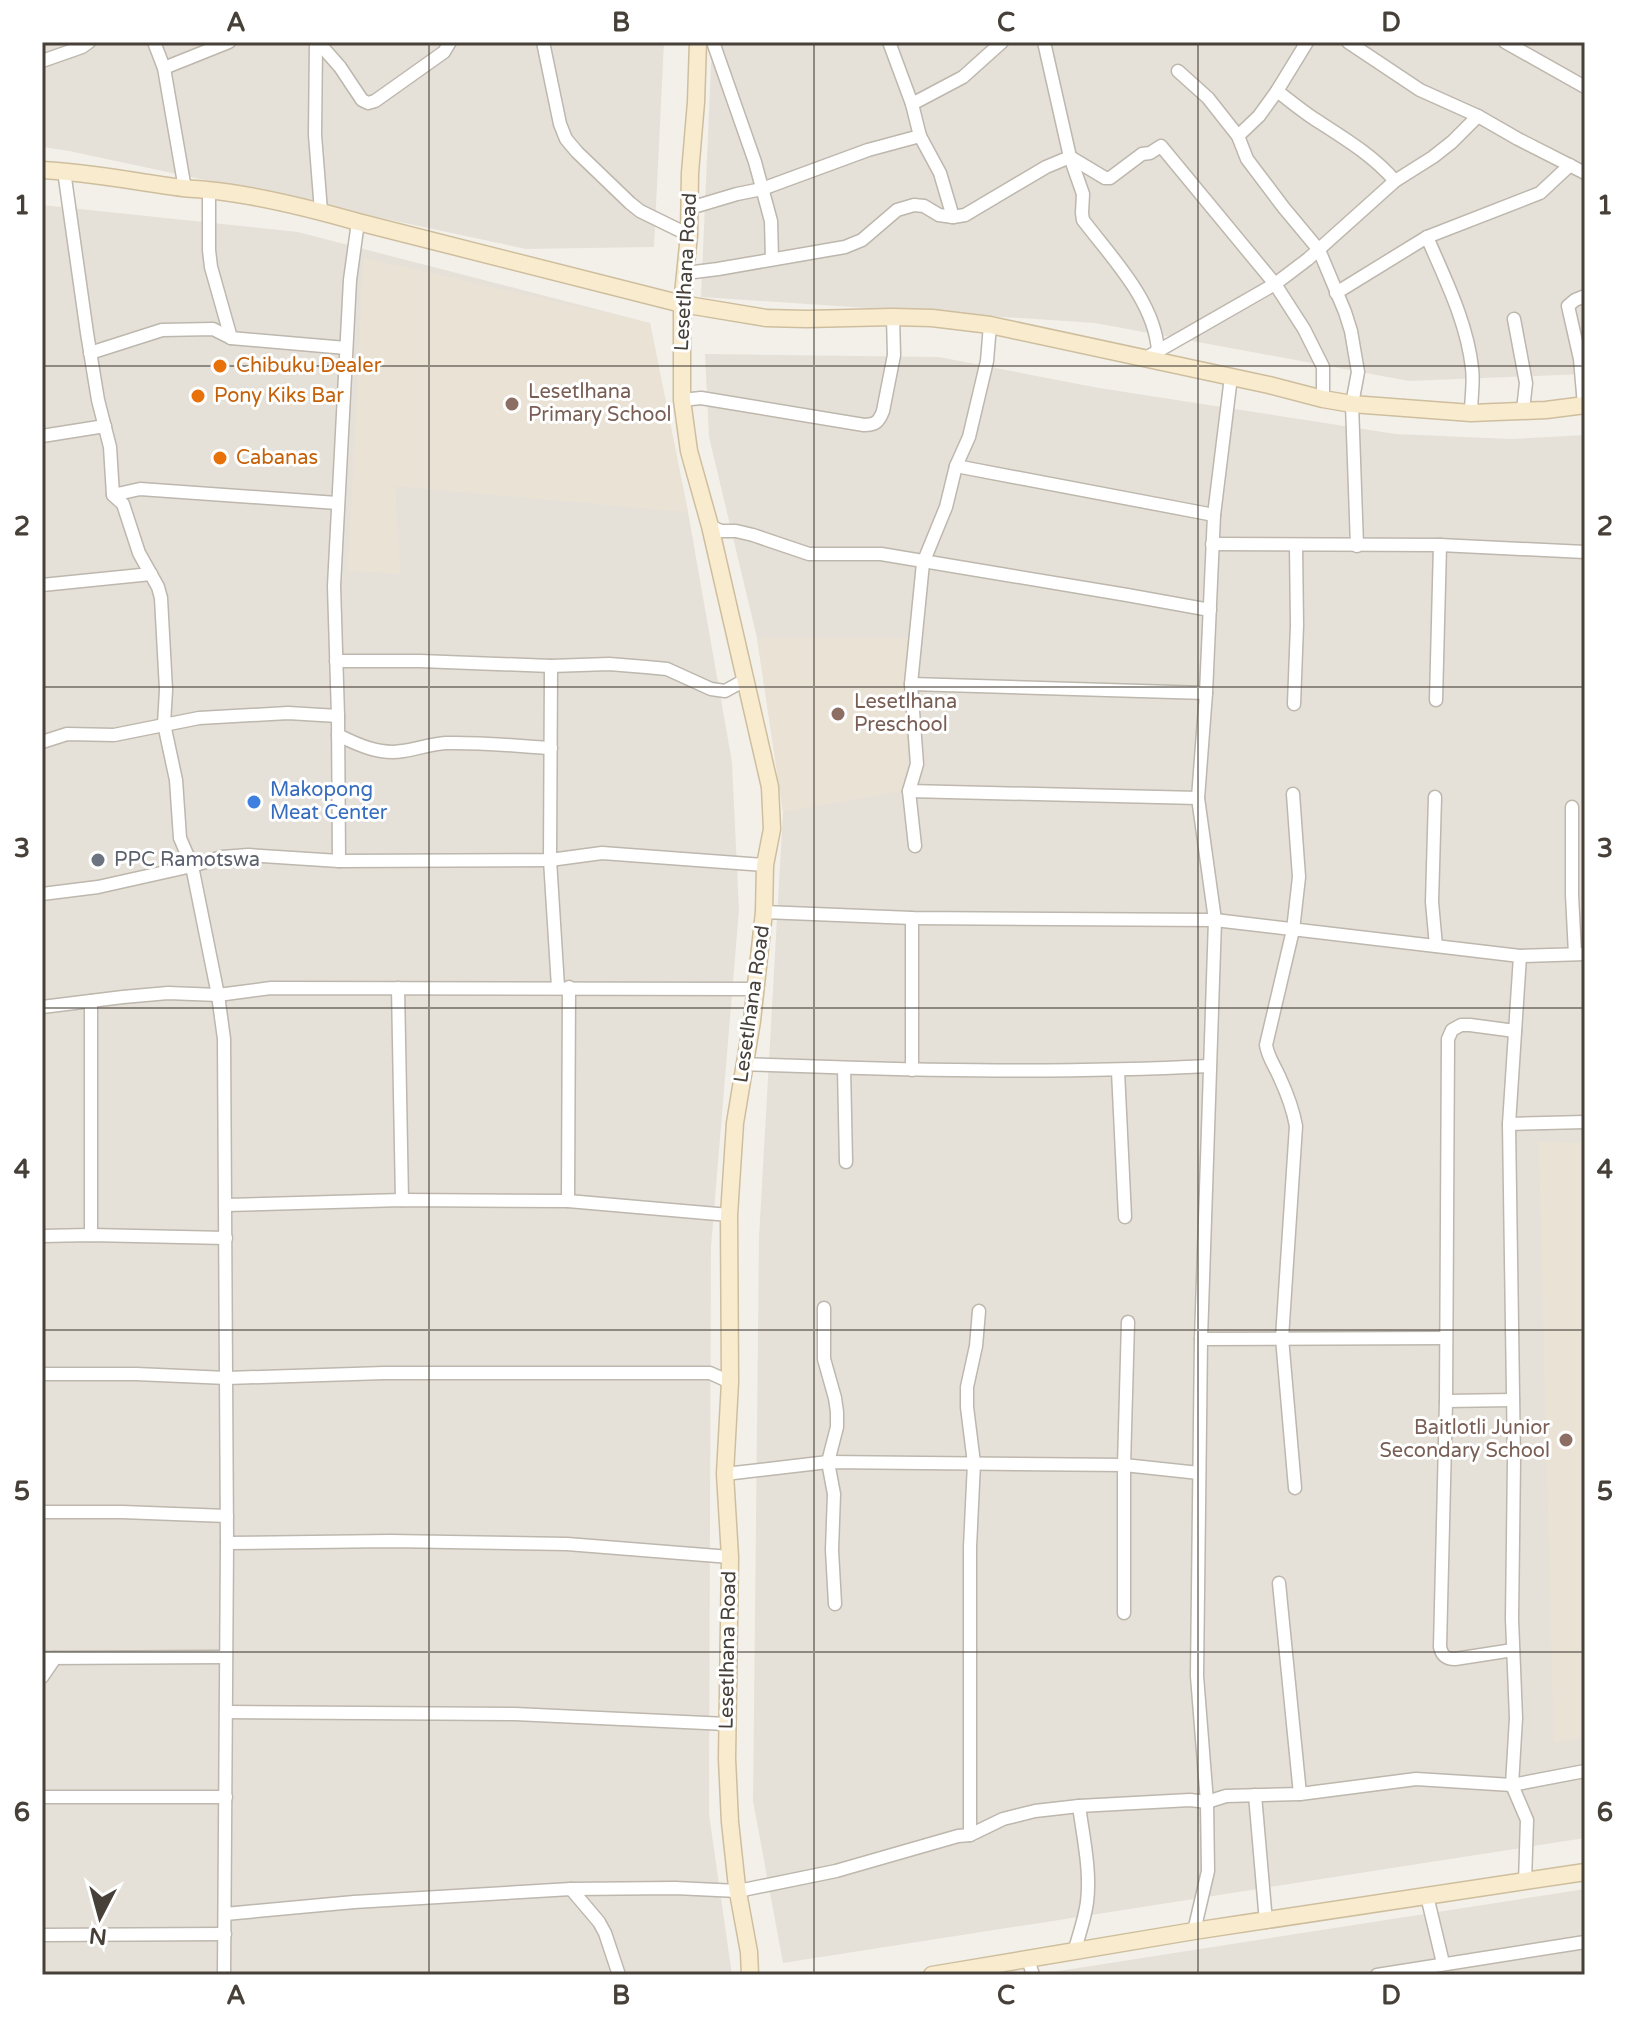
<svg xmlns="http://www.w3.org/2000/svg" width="1627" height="2017" font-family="'Varela Round',sans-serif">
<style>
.residential{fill:#e6e1d8}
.education{fill:#eae3d5}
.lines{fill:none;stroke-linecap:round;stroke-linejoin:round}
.street-casing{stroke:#bdb7ad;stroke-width:15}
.secondary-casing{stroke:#cebe9e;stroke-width:19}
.street{stroke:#fff;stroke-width:12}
.secondary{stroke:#f9ecce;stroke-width:16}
.grid{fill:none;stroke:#464039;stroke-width:2;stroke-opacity:0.55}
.food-dot{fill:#e8710a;stroke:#fff;stroke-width:3}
.education-dot{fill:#8d6e63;stroke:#fff;stroke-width:3}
.shop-dot{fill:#3f7fe0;stroke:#fff;stroke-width:3}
.worship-dot{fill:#6b7280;stroke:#fff;stroke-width:3}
.labels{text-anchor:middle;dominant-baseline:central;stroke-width:6;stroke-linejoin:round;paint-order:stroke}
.street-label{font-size:20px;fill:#464039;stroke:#fff}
.food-label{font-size:20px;fill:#c56008;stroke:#fff;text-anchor:start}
.education-label{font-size:20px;fill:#785e54;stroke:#fff;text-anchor:start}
.shop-label{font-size:20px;fill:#366cbe;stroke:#fff;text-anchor:start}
.worship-label{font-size:20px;fill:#5b616d;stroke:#fff;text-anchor:start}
.neatline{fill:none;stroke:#464039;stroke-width:3}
.grid-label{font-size:26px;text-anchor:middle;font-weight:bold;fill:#464039}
</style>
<rect width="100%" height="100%" fill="#f3f0ea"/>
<g class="residential">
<path d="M 42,42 L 664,42 L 654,247 L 526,249 L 69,151 L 42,147 Z"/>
<path d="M 712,42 L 1585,42 L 1585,374 L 1409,381 L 1095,323 L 701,297 Z"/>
<path d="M 42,205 L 298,232 L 650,323 L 688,512 L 732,762 L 739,910 L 711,1247 L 709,1814 L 732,1975 L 42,1975 Z"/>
<path d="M 705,354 L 939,357 L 1099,388 L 1396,434 L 1511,439 L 1585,435 L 1585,1838 L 783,1963 L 753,1801 L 759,1237 L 783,812 L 757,638 L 709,437 Z"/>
<path d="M 1585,1889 L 1585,1975 L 1033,1975 Z"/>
</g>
<g class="education">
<path d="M 364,258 L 650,323 L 688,512 L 395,486 L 400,574 L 348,570 Z"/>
<path d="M 757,638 L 910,638 L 906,790 L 783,812 Z"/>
<path d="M 1539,1142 L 1585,1143 L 1585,1737 L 1554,1742 Z"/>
</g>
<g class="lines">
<defs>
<g id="street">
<path d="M 154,42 L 164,68 L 185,189"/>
<path d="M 316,42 L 315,135 L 321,211"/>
<path d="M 318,42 L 340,67 L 362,100 L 368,103 L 375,101 L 444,52 L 450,42"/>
<path d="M 543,42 L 560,124 L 566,139 L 577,152 L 630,203 L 640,211 L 689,235"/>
<path d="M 713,42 L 755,162 L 771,221 L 772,259"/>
<path d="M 889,42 L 912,104 L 920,136 L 940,173 L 953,217"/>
<path d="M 1044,42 L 1070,157 L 1083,194 L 1082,213 L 1083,220 C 1112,258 1155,302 1158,351"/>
<path d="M 1348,42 L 1420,90 L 1478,116 L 1518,139 L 1585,173"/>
<path d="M 1505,42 L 1585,87"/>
<path d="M 42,61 L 82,47 L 89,42"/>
<path d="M 164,68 L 229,42"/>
<path d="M 1178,71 L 1208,98 L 1238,136 L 1247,159 L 1284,208 L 1319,250 L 1345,312 L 1351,331 L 1358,372 L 1352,404 L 1357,546"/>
<path d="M 1277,91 C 1289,100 1301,110 1313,118 C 1342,137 1372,154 1395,181"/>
<path d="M 912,104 L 963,77 L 1002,42"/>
<path d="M 1238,136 L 1259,116 L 1277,91 L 1307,42"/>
<path d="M 64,171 L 87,333 L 98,400 L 110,447 L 113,495 L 123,504 L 139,553 L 158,587 L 161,598 L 166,690 L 164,724 L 176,780 L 180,838 L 192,866 L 218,995 L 224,1039 L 227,1543 L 224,1975"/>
<path d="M 209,190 L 209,250 L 211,267 L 231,338 L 346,348"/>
<path d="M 690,208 L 737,194 L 762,189 L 868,150 L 920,136"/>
<path d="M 1427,237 C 1445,279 1467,322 1472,368 C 1474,383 1471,398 1471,413"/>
<path d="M 686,273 L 718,269 L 845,247 L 862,240 L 897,210 L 914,205 L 924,206 L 939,215 L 953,217 L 965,215 L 1046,167 L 1070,157 L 1105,178 L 1110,178 L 1142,154 L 1150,153 L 1161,146 L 1275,284 L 1304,329 L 1323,367 L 1323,399"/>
<path d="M 1336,293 L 1427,237 L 1540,193 L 1570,165"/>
<path d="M 1514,319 L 1526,383 L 1523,410"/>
<path d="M 90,353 L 162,330 L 213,329 L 231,338"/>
<path d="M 1144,359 L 1275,284 L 1308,259 L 1395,181 L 1433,157 L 1452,142 L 1478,116"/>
<path d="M 682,400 L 701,398 L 864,425 C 875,425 879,422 883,411 L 894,355 L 893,317"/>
<path d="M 1584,405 L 1580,359 L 1568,306 L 1575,300 L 1585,296"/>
<path d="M 42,436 L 105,426"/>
<path d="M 956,466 L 1214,515"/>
<path d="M 113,495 L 140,489 L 337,503"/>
<path d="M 710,526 L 721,531 L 736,531 L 753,535 L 809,554 L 881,554 L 1127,595 L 1210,610"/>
<path d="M 1212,544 L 1440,545 L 1585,552"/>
<path d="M 42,585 L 151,574"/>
<path d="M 336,661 L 420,661 L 551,666 L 609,664 L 646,667 L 667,669 L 711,689 L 725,691 L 745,680"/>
<path d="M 551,666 L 550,860 L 558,987"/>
<path d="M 911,684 L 1206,693"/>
<path d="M 1436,700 L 1440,545"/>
<path d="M 1294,704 L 1297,625 L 1296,546"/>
<path d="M 338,735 C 358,745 380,755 403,751 C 418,749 430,744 446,743 C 480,742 516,746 551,748"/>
<path d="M 42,742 L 67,734 L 114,735 L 199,718 L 288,713 L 338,716"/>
<path d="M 909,791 L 1198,798"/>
<path d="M 1293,794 L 1299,877 L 1293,930 L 1266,1045 C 1268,1057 1274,1065 1279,1076 C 1286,1091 1293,1109 1296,1126 L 1282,1338 L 1295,1488"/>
<path d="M 1435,797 L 1432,902 L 1436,946"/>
<path d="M 1572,807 L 1572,895 L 1575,954"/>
<path d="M 915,846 L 909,791 L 917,764 L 911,684 L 923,563 L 946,507 L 956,466 L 969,437 L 987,361 L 990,325"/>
<path d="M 339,861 L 338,716 L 334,586 L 350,280 L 358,222"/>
<path d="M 42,894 L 98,887 L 192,866 L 222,857 L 248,855 L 339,861 L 550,860 L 602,853 L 765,865"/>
<path d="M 764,912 L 912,918 L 1215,920 L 1520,956 L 1585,954"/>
<path d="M 912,918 L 912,1070"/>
<path d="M 1520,956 L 1509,1124 L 1514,1460 L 1512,1619 L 1516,1718 L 1512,1785 L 1527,1820 L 1525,1882"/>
<path d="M 398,988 L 402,1200"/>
<path d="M 42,1007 L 123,997 L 168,993 L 218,995 L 271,988 L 755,989"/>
<path d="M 744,1064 C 899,1070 1054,1074 1209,1066"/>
<path d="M 844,1068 L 846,1162"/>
<path d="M 1118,1071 L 1125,1217"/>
<path d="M 1509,1124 L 1585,1122"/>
<path d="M 568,1201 L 569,987"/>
<path d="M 226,1205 L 402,1200 L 568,1201 L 729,1215"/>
<path d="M 91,1235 L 91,1001"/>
<path d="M 42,1236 L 91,1235 L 226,1238"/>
<path d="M 824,1308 L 824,1359 L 835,1398 L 837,1412 L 837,1427 L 828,1462 L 834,1494 L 832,1550 L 835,1604"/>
<path d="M 1201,1339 L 1445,1338"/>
<path d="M 42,1374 L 136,1374 L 227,1378 L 384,1373 L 710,1373 L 730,1382"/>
<path d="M 1513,1400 L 1446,1401 L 1440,1647 C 1442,1656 1446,1659 1455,1659 L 1513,1650"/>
<path d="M 1446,1401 L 1448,1039 L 1452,1030 L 1461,1025 L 1470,1025 L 1515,1031"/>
<path d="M 725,1474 L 828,1462 L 1124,1465 L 1199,1473"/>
<path d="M 42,1512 L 122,1512 L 227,1516"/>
<path d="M 227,1543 L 390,1541 L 567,1544 L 730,1557"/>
<path d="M 1279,1583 L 1300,1794"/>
<path d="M 1124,1613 L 1124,1465 L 1128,1322"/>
<path d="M 42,1658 L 226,1657"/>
<path d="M 42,1677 L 55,1658"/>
<path d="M 226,1712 L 515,1714 L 727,1724"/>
<path d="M 1255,1795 L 1266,1922"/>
<path d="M 42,1797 L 226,1797"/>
<path d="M 970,1835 L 970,1547 L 974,1463 L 967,1407 L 967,1387 L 976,1346 L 979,1311"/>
<path d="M 571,1889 L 599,1922 L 605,1933 L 619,1975"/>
<path d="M 1427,1896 L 1443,1963"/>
<path d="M 225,1914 L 354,1902 L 571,1889 L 675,1888 L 738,1891 L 836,1871 L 958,1836 L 970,1835 L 1003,1819 L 1035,1811 L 1079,1806 L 1190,1800 L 1207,1802 L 1226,1796 L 1300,1794 L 1416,1779 L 1512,1785 L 1585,1771"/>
<path d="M 1194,1931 L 1208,1871 L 1207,1802 L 1197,1676 L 1201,1339 L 1215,920 L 1198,798 L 1206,693 L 1214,515 L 1231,377"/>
<path d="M 42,1935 L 225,1934"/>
<path d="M 1074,1952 C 1079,1935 1085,1918 1087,1902 C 1091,1871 1083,1836 1079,1806"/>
<path d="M 1028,1959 L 1033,1975"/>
<path d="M 1377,1975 L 1585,1942"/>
</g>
<g id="secondary">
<path d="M 698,42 L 696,102 L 690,173 L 689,235 L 682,304 L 682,400 L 689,451 L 710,526 L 770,787 L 772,829 L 765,865 L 764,912 L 752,1021 L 735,1123 L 729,1215 L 730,1382 L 725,1474 L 730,1557 L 727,1759 L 730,1822 L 737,1887 L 749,1952 L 750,1975"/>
<path d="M 42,170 C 89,172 136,182 183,188 C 191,189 199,189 207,190 C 258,195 309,208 358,222 L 682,304 L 766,318 L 806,319 L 893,317 L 932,318 L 990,325 L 1269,385 L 1323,399 L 1352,404 L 1471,413 L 1546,410 L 1585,405"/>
<path d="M 932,1975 L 1194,1931 L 1585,1872"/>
</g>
</defs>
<use href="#street" class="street-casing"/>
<use href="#secondary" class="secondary-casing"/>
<use href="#street" class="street"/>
<use href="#secondary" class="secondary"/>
</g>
<path class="grid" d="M 429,42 L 429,1975M 814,42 L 814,1975M 1198,42 L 1198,1975M 42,366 L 1585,366M 42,687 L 1585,687M 42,1008 L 1585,1008M 42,1330 L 1585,1330M 42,1652 L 1585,1652"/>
<g class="food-dot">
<circle cx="220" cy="366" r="8"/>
<circle cx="198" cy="396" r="8"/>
<circle cx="220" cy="458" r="8"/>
</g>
<g class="education-dot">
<circle cx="512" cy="404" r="8"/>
<circle cx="838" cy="714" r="8"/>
<circle cx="1566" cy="1440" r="8"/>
</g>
<circle class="shop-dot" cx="254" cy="802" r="8"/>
<circle class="worship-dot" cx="98" cy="860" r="8"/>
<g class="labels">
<g class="street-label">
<text transform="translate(686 272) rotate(-87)">Lesetlhana Road</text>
<text transform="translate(752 1004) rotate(-82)">Lesetlhana Road</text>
<text transform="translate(728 1650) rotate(-89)">Lesetlhana Road</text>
</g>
<g class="food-label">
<text x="236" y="366">Chibuku Dealer</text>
<text x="214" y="396">Pony Kiks Bar</text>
<text x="236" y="458">Cabanas</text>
</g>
<g class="education-label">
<text x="528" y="392">Lesetlhana<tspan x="528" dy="23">Primary School</tspan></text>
<text x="854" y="702">Lesetlhana<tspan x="854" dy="23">Preschool</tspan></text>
<text x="1550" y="1428" text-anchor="end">Baitlotli Junior<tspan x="1550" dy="23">Secondary School</tspan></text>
</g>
<g class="shop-label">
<text x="270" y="790">Makopong<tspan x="270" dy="23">Meat Center</tspan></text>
</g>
<g class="worship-label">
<text x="114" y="860">PPC Ramotswa</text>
</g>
</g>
<rect width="1627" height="2017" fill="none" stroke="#ffffff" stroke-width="88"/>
<g transform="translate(100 1917) rotate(186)" stroke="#ffffff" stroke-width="6" paint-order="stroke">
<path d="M0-6L14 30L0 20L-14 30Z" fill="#464039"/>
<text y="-12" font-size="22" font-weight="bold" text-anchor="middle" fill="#464039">N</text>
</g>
<rect x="44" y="44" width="1539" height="1929" class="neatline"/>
<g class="grid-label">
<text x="236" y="31">A</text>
<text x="621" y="31">B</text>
<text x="1006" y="31">C</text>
<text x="1391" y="31">D</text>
<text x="22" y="214">1</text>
<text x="1605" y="214">1</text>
<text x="22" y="535">2</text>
<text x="1605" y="535">2</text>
<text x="22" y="857">3</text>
<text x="1605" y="857">3</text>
<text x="22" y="1178">4</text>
<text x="1605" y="1178">4</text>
<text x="22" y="1500">5</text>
<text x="1605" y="1500">5</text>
<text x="22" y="1821">6</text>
<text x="1605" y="1821">6</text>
<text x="236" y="2004">A</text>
<text x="621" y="2004">B</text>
<text x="1006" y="2004">C</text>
<text x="1391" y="2004">D</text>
</g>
</svg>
